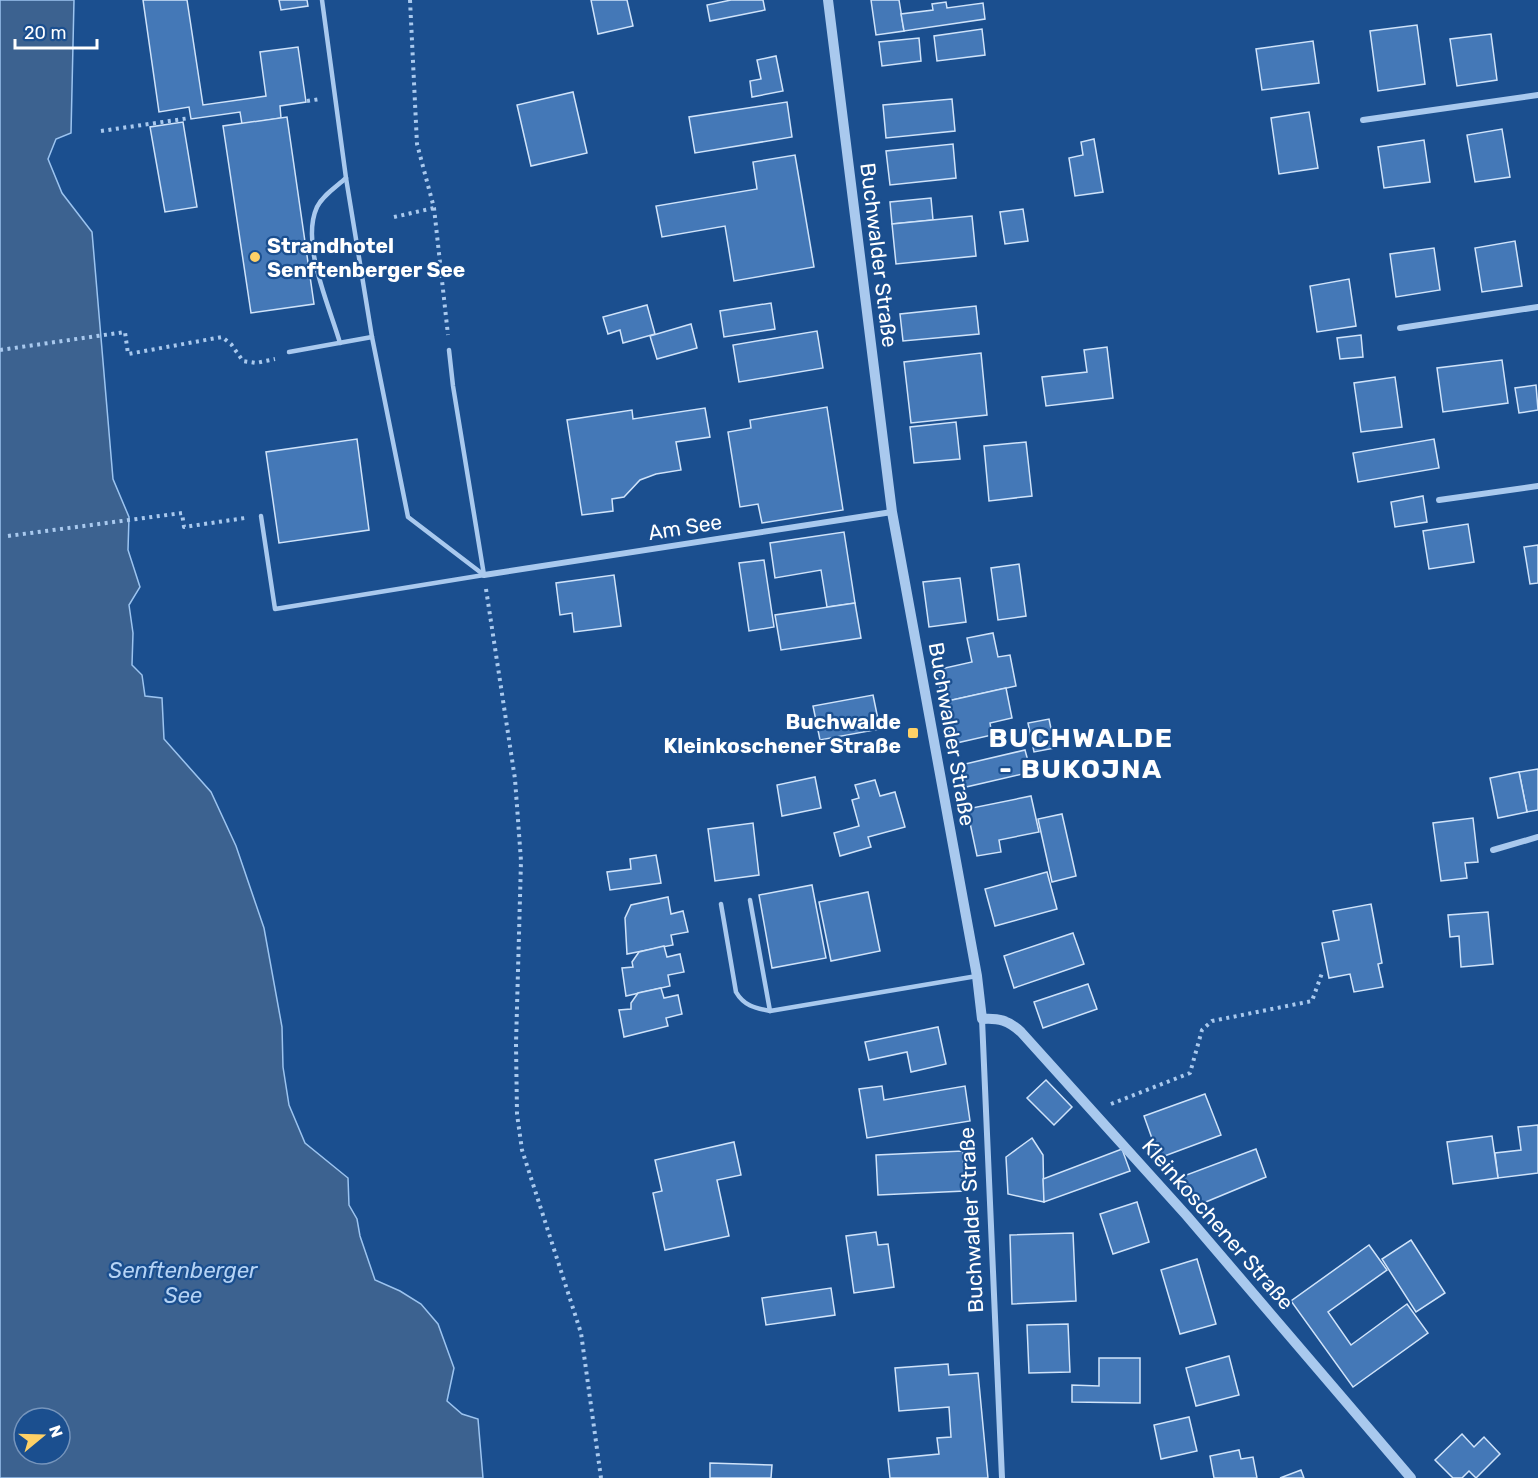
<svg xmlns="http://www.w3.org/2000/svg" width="1538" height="1478" font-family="Rubik,sans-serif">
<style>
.water{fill:#3c6290;stroke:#9cc4f0;stroke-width:1.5;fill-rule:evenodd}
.building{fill:#4478b7;stroke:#cfe3fa;stroke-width:1.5}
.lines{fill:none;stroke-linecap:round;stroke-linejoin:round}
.path{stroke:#a9c9ee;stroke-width:4;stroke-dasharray:3 4.5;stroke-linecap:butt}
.service{stroke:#a9c9ee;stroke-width:4.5}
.minor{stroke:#a9c9ee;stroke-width:6}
.tertiary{stroke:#a9c9ee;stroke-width:10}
.poi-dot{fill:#ffd166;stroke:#1b4f8f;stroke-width:2}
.labels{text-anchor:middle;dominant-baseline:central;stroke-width:4.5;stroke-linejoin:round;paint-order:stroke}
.poi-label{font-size:21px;font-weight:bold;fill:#fff;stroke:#1b4f8f;text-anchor:start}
.street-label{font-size:21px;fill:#fff;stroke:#1b4f8f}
.water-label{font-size:22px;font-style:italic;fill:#b5d3f5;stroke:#1b4f8f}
.district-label{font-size:27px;font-weight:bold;letter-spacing:1.5px;fill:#fff;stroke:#1b4f8f}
</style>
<rect width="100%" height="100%" fill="#1b4f8f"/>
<path class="water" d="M 0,0 L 74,0 L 71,133 L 56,139 L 48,159 L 62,193 L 92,232 L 113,479 L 129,517 L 128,550 L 140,587 L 129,605 L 133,633 L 132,665 L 142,675 L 145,696 L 162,698 L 164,739 L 211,792 L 236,846 L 264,928 L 282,1027 L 283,1067 L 289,1105 L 305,1143 L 348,1178 L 349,1205 L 357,1219 L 360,1236 L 375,1280 L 400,1291 L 421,1304 L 438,1324 L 454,1368 L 447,1401 L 462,1414 L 478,1419 L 483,1478 L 0,1478 ZM 24,1418 L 60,1418 L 60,1454 L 24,1454 Z"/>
<g class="building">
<path d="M 143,0 L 187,0 L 203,105 L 266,96 L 260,52 L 298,47 L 306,102 L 280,106 L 281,118 L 242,124 L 240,112 L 191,119 L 189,107 L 159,112 Z"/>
<path d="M 279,0 L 307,0 L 308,6 L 281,10 Z"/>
<path d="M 591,0 L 627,0 L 633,26 L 598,34 Z"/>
<path d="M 731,0 L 763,0 L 765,10 L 710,21 L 707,5 Z"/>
<path d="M 871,0 L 899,0 L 904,31 L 876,35 Z"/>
<path d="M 946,2 L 947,8 L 983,3 L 985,19 L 904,31 L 901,14 L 933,10 L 932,4 Z"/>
<path d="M 1417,25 L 1425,84 L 1378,91 L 1370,31 Z"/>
<path d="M 982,29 L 985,55 L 937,61 L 934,36 Z"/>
<path d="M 1491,34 L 1497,80 L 1457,86 L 1450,39 Z"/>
<path d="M 919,38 L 921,61 L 882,66 L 879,42 Z"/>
<path d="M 1313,41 L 1319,83 L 1262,90 L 1256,49 Z"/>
<path d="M 776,56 L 783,91 L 752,97 L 750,81 L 761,79 L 757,60 Z"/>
<path d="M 573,92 L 587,153 L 531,166 L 517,105 Z"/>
<path d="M 952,99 L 955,131 L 886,138 L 883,105 Z"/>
<path d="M 787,102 L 792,137 L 695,153 L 689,117 Z"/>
<path d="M 1309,112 L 1318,168 L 1279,174 L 1271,118 Z"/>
<path d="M 287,117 L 314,304 L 251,313 L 223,126 Z"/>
<path d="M 183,122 L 197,207 L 165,212 L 150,127 Z"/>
<path d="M 1502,129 L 1510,177 L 1475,182 L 1467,135 Z"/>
<path d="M 1094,139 L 1103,192 L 1075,196 L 1069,158 L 1083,155 L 1081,142 Z"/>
<path d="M 1424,140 L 1430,182 L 1384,188 L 1378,147 Z"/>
<path d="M 953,144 L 956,178 L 890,185 L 886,151 Z"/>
<path d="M 795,155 L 814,267 L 734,281 L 725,226 L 662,237 L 656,206 L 757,189 L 753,162 Z"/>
<path d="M 931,198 L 933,220 L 892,224 L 890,202 Z"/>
<path d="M 1023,209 L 1028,241 L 1005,244 L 1000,212 Z"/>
<path d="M 972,216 L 976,256 L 896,264 L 892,224 Z"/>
<path d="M 1515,241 L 1522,286 L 1482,292 L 1475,248 Z"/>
<path d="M 1434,248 L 1440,290 L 1396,297 L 1390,254 Z"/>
<path d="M 1349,279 L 1356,326 L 1317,332 L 1310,286 Z"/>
<path d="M 771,303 L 775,329 L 724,337 L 720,311 Z"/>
<path d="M 647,305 L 655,334 L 623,343 L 620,330 L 608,334 L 603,317 Z"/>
<path d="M 976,306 L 979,334 L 903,341 L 900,314 Z"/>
<path d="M 691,324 L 697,348 L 657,359 L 650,336 Z"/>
<path d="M 817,331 L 823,368 L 739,382 L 733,345 Z"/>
<path d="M 1361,335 L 1363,357 L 1340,359 L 1337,338 Z"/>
<path d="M 1107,347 L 1113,398 L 1046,406 L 1042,377 L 1087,372 L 1084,350 Z"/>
<path d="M 981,353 L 987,415 L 911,423 L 904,362 Z"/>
<path d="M 1502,360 L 1508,403 L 1443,412 L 1437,368 Z"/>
<path d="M 1395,377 L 1402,427 L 1361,432 L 1354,383 Z"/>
<path d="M 1536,385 L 1538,410 L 1519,413 L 1515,388 Z"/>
<path d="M 827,407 L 843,510 L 762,523 L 758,504 L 740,507 L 728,432 L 751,428 L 750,420 Z"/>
<path d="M 705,408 L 710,437 L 676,442 L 681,470 L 656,474 L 640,480 L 624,497 L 612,499 L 613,511 L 582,515 L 567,420 L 632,410 L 633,419 Z"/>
<path d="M 956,422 L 960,459 L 914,463 L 910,427 Z"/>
<path d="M 357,439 L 369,530 L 279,543 L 266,452 Z"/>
<path d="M 1434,439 L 1439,468 L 1358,482 L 1353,453 Z"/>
<path d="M 1026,442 L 1032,496 L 989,501 L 984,446 Z"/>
<path d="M 1423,496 L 1427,522 L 1395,527 L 1391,502 Z"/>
<path d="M 1468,524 L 1474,562 L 1429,569 L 1423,531 Z"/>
<path d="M 844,532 L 855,603 L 827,607 L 821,570 L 775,578 L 770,543 Z"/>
<path d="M 1538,545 L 1538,583 L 1530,584 L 1524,547 Z"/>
<path d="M 764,560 L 774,627 L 749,631 L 739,563 Z"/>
<path d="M 1019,564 L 1026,616 L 998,620 L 991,568 Z"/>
<path d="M 614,575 L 621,626 L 574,632 L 572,613 L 560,615 L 556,583 Z"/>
<path d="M 960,578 L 966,622 L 929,627 L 923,582 Z"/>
<path d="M 855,603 L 861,638 L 781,650 L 775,615 Z"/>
<path d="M 993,633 L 998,657 L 1010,655 L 1016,686 L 943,702 L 936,670 L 972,662 L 967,638 Z"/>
<path d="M 1006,688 L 1012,718 L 990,723 L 992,735 L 952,744 L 943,702 Z"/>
<path d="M 873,695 L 880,729 L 820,740 L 813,706 Z"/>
<path d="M 1049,719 L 1055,748 L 1034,752 L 1028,723 Z"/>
<path d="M 1025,750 L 1031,772 L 966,787 L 961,765 Z"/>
<path d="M 1538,769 L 1538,810 L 1527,812 L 1519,772 Z"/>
<path d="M 1519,772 L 1527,812 L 1498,818 L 1490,778 Z"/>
<path d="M 815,777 L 821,808 L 782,816 L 777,785 Z"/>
<path d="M 875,780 L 880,796 L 895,792 L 905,827 L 868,837 L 871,847 L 840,856 L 834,833 L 859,826 L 852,800 L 859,798 L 855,785 Z"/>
<path d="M 1031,796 L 1039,832 L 999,840 L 1001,852 L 977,856 L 967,809 Z"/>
<path d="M 1062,814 L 1076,876 L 1052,882 L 1038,819 Z"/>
<path d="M 1473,818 L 1478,862 L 1465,863 L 1467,878 L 1441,881 L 1433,823 Z"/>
<path d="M 753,823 L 759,875 L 715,881 L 708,829 Z"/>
<path d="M 656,855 L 661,883 L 610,890 L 607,872 L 631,869 L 630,859 Z"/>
<path d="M 1047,872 L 1057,909 L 995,926 L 985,889 Z"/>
<path d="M 812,885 L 826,958 L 772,968 L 759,895 Z"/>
<path d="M 868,892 L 880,951 L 831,961 L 819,902 Z"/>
<path d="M 668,897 L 671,914 L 683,911 L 688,932 L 671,935 L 673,945 L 627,954 L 625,918 L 631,905 Z"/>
<path d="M 1371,904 L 1382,963 L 1378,964 L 1383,987 L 1354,992 L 1350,974 L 1329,978 L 1322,943 L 1339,940 L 1333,911 Z"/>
<path d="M 1488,912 L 1493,964 L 1461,967 L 1459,936 L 1450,937 L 1448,915 Z"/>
<path d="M 1073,933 L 1084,964 L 1014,988 L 1004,956 Z"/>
<path d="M 664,946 L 667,957 L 680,954 L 684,972 L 668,975 L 670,986 L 626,996 L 622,968 L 633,967 L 632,962 L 639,952 Z"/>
<path d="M 1088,984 L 1097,1009 L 1043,1028 L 1034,1002 Z"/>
<path d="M 661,988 L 664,998 L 678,995 L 682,1014 L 666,1018 L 668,1026 L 624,1037 L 619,1010 L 631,1009 L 631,1003 L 638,993 Z"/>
<path d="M 938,1027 L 946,1064 L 911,1072 L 907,1052 L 869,1060 L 865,1042 Z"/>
<path d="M 1046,1080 L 1072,1107 L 1054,1125 L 1027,1098 Z"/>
<path d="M 882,1086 L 884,1100 L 965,1086 L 970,1121 L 867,1138 L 859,1089 Z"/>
<path d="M 1205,1094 L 1221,1135 L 1159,1158 L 1144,1116 Z"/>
<path d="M 1538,1125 L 1538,1173 L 1498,1178 L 1495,1153 L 1521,1150 L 1518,1127 Z"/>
<path d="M 1492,1136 L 1498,1178 L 1453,1184 L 1447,1142 Z"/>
<path d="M 1032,1138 L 1043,1155 L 1044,1202 L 1008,1194 L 1006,1157 Z"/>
<path d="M 734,1142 L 741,1175 L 717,1180 L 729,1236 L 665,1250 L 653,1193 L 662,1191 L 655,1160 Z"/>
<path d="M 1122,1149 L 1130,1171 L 1044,1202 L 1043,1179 Z"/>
<path d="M 1256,1149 L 1266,1177 L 1196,1206 L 1173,1180 Z"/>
<path d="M 963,1151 L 965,1191 L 878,1195 L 876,1155 Z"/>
<path d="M 1137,1202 L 1149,1242 L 1113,1254 L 1100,1214 Z"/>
<path d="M 876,1232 L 878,1245 L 888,1244 L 894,1287 L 854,1293 L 846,1236 Z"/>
<path d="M 1073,1233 L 1076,1301 L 1012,1304 L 1010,1235 Z"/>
<path d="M 1411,1240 L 1445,1293 L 1416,1312 L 1382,1259 Z"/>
<path d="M 1369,1245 L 1387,1270 L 1328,1312 L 1351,1345 L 1407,1304 L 1428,1333 L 1353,1387 L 1291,1301 Z"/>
<path d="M 1197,1259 L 1216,1324 L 1180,1334 L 1161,1270 Z"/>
<path d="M 831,1288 L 835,1315 L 766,1325 L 762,1298 Z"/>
<path d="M 1068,1324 L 1070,1372 L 1029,1373 L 1027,1325 Z"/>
<path d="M 1229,1356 L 1239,1395 L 1196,1406 L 1186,1368 Z"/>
<path d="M 1099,1358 L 1140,1358 L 1140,1403 L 1072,1402 L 1072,1385 L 1099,1386 Z"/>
<path d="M 948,1364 L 949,1375 L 978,1373 L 988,1478 L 890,1478 L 888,1459 L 939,1454 L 937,1438 L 951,1437 L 949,1407 L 899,1411 L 895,1368 Z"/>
<path d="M 1189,1417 L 1197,1451 L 1161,1459 L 1154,1425 Z"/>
<path d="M 1462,1434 L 1474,1447 L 1484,1437 L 1500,1454 L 1476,1478 L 1469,1471 L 1462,1478 L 1453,1478 L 1435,1460 Z"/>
<path d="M 1239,1450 L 1241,1459 L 1253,1457 L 1257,1478 L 1214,1478 L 1210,1456 Z"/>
<path d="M 710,1463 L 772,1465 L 771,1478 L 710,1478 Z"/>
<path d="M 1301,1470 L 1304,1478 L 1280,1478 Z"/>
</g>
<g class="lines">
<g class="path">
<path d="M 410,0 L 417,144 L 434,208 L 448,335"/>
<path d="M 307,101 L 320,99"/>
<path d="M 101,131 L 190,118"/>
<path d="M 394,217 L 434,208"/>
<path d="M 0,350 L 125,332 L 128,354 L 222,337 L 231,344 L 243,361 L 256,363 L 275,359"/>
<path d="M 8,536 L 182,513 L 184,527 L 245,518"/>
<path d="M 486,589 L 515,779 L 521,861 L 516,1044 L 517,1114 L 522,1150 L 581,1333 L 601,1478"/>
<path d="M 1111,1104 L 1190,1073 L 1202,1030 L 1212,1021 L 1312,1001 L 1322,973"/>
</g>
<g class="service">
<path d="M 322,0 L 346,178 L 372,337 L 408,517 L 484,575"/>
<path d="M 340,343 C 330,307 300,244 317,207 C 323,195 336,187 346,178"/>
<path d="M 449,350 L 453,386 L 484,575"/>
<path d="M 289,352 L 372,337"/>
<path d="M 261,516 L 275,609 L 484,575"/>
<path d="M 750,900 L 770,1011"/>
<path d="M 721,904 L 736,992 C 744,1006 755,1008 770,1011 L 977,976"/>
</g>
<g class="minor">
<path d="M 1363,120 L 1538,95"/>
<path d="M 1400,328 L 1538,307"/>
<path d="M 1439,500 L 1538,486"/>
<path d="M 484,575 L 892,512"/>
<path d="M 1493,850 L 1538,837"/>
<path d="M 982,1019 L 1002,1478"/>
</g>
<path class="tertiary" d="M 828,0 L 892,512 L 977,976 L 982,1019 C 999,1018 1008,1020 1021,1032 L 1187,1216 L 1411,1478"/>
</g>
<g class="poi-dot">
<circle cx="255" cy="257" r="6"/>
<rect x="907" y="727" width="12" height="12" rx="3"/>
</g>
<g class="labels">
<g class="poi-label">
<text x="267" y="245">Strandhotel<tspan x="267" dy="24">Senftenberger See</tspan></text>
<text x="901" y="721" text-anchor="end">Buchwalde<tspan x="901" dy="24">Kleinkoschener Straße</tspan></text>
</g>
<g class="street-label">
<text transform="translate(879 255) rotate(83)">Buchwalder Straße</text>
<text transform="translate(685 527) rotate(-9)">Am See</text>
<text transform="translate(952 734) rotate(80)">Buchwalder Straße</text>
<text transform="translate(971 1220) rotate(-93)">Buchwalder Straße</text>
<text transform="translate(1218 1224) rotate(49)">Kleinkoschener Straße</text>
</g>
<g class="water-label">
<text x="183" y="1270">Senftenberger<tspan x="183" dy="25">See</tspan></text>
</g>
<g class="district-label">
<text x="1081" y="738">BUCHWALDE<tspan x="1081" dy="31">- BUKOJNA</tspan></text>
</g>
</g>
<g transform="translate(42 1436) rotate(71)"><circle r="28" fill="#1b4f8f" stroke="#7695bc" stroke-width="1.5"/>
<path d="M0-4.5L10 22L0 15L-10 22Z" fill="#ffd166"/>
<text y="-9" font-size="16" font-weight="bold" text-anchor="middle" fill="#ffffff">N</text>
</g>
<path d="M15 39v9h82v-9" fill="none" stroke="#ffffff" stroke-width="3"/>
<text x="24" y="39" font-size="18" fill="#ffffff" stroke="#1b4f8f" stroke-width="4.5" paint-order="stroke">20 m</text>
</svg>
